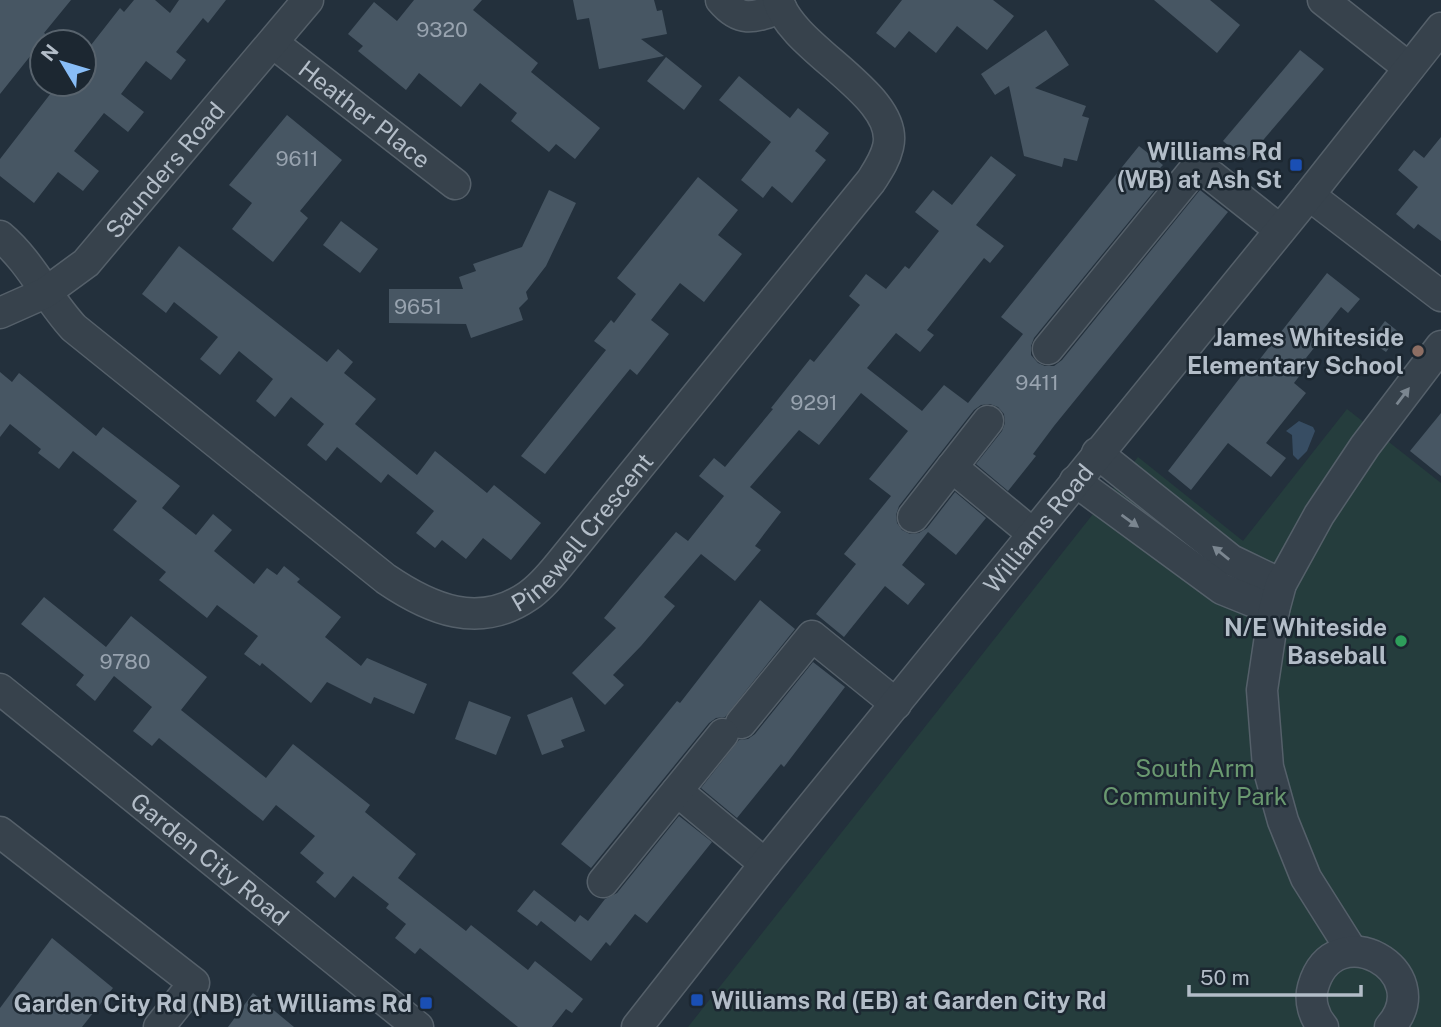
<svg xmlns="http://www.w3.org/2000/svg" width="1441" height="1027" font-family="'Public Sans',sans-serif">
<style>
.green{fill:#253d3d}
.water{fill:#374d63}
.building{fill:#475663}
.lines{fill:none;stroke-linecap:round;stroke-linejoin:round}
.minor-casing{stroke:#55606a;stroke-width:33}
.minor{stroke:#37424c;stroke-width:30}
.oneway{fill:#7b8690}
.transit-dot{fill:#1a4fb4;stroke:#1c2731;stroke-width:2.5}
.education-dot{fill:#8d6e63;stroke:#1c2731;stroke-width:2.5}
.leisure-dot{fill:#2e9e5b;stroke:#1c2731;stroke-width:2.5}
.labels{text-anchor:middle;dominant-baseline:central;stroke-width:5;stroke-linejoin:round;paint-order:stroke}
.number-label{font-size:21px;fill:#98a3af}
.street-label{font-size:24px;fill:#b3bdc8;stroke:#1c2731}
.poi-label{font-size:24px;font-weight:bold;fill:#b3bdc8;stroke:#1c2731;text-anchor:end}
.park-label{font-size:24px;fill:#6a9970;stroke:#1c2731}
</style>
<rect width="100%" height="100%" fill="#23303c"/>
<path class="green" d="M 1347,409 L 1441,483 L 1441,1027 L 688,1027 L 1138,457 L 1243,541 Z"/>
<path class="water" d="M 1299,421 L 1313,427 L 1315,431 L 1307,451 L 1298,460 L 1293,455 L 1292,435 L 1286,431 Z"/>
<g class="building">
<path d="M 0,0 L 71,0 L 44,33 L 47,35 L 0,94 Z"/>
<path d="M 134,0 L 155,0 L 170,13 L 179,0 L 226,0 L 208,23 L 203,18 L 176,52 L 186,60 L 171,80 L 146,61 L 121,94 L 144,112 L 128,132 L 104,113 L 74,151 L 99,171 L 83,191 L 58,172 L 34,203 L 0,176 L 0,159 L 58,84 L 84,84 L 84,54 L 120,8 L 124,12 Z"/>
<path d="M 414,0 L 482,0 L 473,10 L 538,63 L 531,72 L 600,128 L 575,159 L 556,144 L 549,152 L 511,121 L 517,113 L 480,83 L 461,107 L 419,73 L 406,90 L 358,51 L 363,46 L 348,34 L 374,2 L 397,21 Z"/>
<path d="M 573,0 L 654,0 L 657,11 L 662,10 L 667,34 L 641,39 L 664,56 L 599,69 L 589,18 L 577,20 Z"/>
<path d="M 902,0 L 993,0 L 1014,16 L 987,50 L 957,26 L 936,53 L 909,31 L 895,48 L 876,33 Z"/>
<path d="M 1154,0 L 1210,0 L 1240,25 L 1217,53 Z"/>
<path d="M 1046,30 L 1069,65 L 1035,88 L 1086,106 L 1082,116 L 1089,118 L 1077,161 L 1064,158 L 1062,167 L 1024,156 L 1009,86 L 995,95 L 981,74 Z"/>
<path d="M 1300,50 L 1324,69 L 1246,160 L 1223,141 Z"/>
<path d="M 666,57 L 702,86 L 684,110 L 647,81 Z"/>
<path d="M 739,76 L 790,118 L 798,108 L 829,133 L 815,151 L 826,160 L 792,203 L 772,186 L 763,198 L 741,180 L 771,142 L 719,100 Z"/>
<path d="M 287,115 L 342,160 L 300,211 L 308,218 L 273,262 L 232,229 L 252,203 L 229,185 Z"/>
<path d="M 1441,137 L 1441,241 L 1418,224 L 1414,229 L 1396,214 L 1418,187 L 1398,170 L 1414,150 L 1424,158 Z"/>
<path d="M 1139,146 L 1163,165 L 1160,168 L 1168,174 L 1034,338 L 1031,346 L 1031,355 L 1038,363 L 1045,366 L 1054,366 L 1062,360 L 1200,190 L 1228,212 L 1054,426 L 1033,454 L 1036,456 L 1008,491 L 976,464 L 1002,431 L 1005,423 L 1004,414 L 998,407 L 990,404 L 981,405 L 974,410 L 899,506 L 896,515 L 897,523 L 902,530 L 910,534 L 919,533 L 927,528 L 955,492 L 986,518 L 956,555 L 928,532 L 902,565 L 925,584 L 908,605 L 885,586 L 844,637 L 816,614 L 856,564 L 844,554 L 891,496 L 869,479 L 908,431 L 861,393 L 819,445 L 799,430 L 750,487 L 781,512 L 755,546 L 761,550 L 735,581 L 701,554 L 664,597 L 675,606 L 641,646 L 613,675 L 624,685 L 605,705 L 572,673 L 616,628 L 604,618 L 639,576 L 676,532 L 688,541 L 724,496 L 699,476 L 714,458 L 725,467 L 773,409 L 771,408 L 810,359 L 814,362 L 860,305 L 849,296 L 866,274 L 886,289 L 905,266 L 909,269 L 939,231 L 915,212 L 933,190 L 952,205 L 991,156 L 1016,175 L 976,225 L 1004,246 L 990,263 L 984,258 L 950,301 L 927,330 L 934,335 L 920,352 L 896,333 L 867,368 L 922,411 L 944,385 L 968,403 L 1023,334 L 1001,317 Z"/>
<path d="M 698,177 L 738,210 L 718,235 L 742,254 L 704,302 L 680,283 L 651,320 L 669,334 L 637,375 L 630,369 L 545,474 L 521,456 L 606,350 L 594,341 L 611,320 L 614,323 L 636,294 L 617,278 Z"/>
<path d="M 549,190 L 576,203 L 546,266 L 526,292 L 528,299 L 519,308 L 523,320 L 471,338 L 466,324 L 389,323 L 389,289 L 463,289 L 459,277 L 476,271 L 473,264 L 522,247 Z"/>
<path d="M 341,221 L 378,249 L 360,273 L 323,245 Z"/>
<path d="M 179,246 L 327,362 L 338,349 L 353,362 L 344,373 L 376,399 L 355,424 L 417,475 L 435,451 L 487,493 L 494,485 L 541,523 L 511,560 L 483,538 L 466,559 L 442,540 L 435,548 L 416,533 L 434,511 L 388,474 L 381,483 L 337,447 L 326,461 L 307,445 L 324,424 L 291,397 L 275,417 L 256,401 L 273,379 L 239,351 L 220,375 L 200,359 L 218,337 L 174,302 L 166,313 L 142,294 Z"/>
<path d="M 1327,273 L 1360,299 L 1348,313 L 1341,307 L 1311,345 L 1314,348 L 1306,358 L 1310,362 L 1294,383 L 1306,393 L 1266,443 L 1286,458 L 1271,477 L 1228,443 L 1191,490 L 1168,471 L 1246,370 L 1249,373 Z"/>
<path d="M 1385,321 L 1400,333 L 1386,352 L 1370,341 Z"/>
<path d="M 0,372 L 12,382 L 19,373 L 96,436 L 103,427 L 180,486 L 162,508 L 196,535 L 213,514 L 232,530 L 214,551 L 254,584 L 267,568 L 277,575 L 284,566 L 300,579 L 297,582 L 341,617 L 325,637 L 361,666 L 367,658 L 427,684 L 414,714 L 374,697 L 371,704 L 327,682 L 311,703 L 262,663 L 260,666 L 244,654 L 258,636 L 217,605 L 207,618 L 159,580 L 166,572 L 113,530 L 137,501 L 73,451 L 59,469 L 38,453 L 41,449 L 10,424 L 0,437 Z"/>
<path d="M 1441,413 L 1441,476 L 1410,451 Z"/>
<path d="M 44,597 L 106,647 L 131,616 L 207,677 L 181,710 L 266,778 L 293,744 L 370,805 L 365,812 L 416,854 L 398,878 L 466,931 L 471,925 L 528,970 L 535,961 L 583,999 L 572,1013 L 566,1009 L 552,1027 L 518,1027 L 420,948 L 415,954 L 395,938 L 406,924 L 386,908 L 389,904 L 353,876 L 335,898 L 316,882 L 324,873 L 300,853 L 315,836 L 276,805 L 263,821 L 159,738 L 152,746 L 133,731 L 152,707 L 114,676 L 95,701 L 76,685 L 84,675 L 21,624 Z"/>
<path d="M 760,600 L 795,629 L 725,717 L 716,718 L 709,723 L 591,868 L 561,844 L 677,701 L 680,703 Z"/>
<path d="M 813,662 L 845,687 L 784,767 L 781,764 L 737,818 L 701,788 L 739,740 L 748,739 L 755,734 Z"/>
<path d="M 572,697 L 585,731 L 561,740 L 564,747 L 542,755 L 527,715 Z"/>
<path d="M 469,701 L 511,717 L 496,755 L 455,739 Z"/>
<path d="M 679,816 L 712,842 L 647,923 L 635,914 L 610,946 L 606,942 L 591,961 L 541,921 L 537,926 L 517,911 L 534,890 L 575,922 L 580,915 L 588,921 L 605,899 L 617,893 Z"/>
<path d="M 52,938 L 113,988 L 82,1027 L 0,1027 L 0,1008 Z"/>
<path d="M 253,993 L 294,1027 L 228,1027 Z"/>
</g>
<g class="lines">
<defs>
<g id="minor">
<path d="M 721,0 C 741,24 755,17 781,8"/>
<path d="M 1323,0 L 1409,68"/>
<path id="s1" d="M 273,43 L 455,184"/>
<path d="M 1309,195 L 1441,296"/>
<path id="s2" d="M 0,236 C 31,262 47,299 74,328 L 386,579 C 430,609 479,630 528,596 C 540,588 550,576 559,565 L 871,181 C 878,170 885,160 888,147 C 901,95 792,50 778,0"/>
<path id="s3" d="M 0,313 L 45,293 L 86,263 L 308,0"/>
<path d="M 1048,349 L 1198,165 L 1280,230"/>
<path d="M 1097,453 L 1231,560 L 1281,584"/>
<path d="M 952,467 L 1033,534"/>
<path d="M 1075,481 L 1222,589 L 1274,610"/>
<path d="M 913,517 L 988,421"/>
<path id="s4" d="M 0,689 L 418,1027"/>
<path d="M 741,723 L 812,636 L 896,704"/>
<path d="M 677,791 L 765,864"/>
<path d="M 0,832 L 194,983 L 159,1027"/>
<path d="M 603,882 L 723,734"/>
<path d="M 1352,951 L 1306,878 L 1283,821 L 1268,767 L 1262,690 L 1274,610 L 1281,584 L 1319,515 L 1365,446 L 1441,346"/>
<path id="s5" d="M 637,1027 L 765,864 L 1309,195 L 1441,28"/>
<path d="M 1323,1027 C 1314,1017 1309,1001 1313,987 C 1334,912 1439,971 1390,1027"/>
</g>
</defs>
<use href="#minor" class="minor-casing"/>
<use href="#minor" class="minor"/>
</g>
<defs><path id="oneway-solid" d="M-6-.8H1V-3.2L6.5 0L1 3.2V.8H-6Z" transform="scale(1.75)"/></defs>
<g class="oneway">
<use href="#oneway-solid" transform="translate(1403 396) rotate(-53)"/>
<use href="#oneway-solid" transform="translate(1130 521) rotate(36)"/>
<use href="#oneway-solid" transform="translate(1221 553) rotate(-141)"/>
</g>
<g class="transit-dot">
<rect x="1289" y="158" width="14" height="14" rx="3.5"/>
<rect x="690" y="993" width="14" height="14" rx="3.5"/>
<rect x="419" y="996" width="14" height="14" rx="3.5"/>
</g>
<circle class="education-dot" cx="1418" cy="351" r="7"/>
<circle class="leisure-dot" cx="1401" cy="641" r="7"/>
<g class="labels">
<g class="number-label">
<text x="442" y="29">9320</text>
<text x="297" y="158">9611</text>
<text x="418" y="306">9651</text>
<text x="1037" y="382">9411</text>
<text x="814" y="402">9291</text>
<text x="125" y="661">9780</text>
</g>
<g class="street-label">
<text stroke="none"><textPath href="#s1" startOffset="116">Heather Place</textPath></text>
<text stroke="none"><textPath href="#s3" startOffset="222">Saunders Road</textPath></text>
<text stroke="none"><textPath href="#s2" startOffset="756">Pinewell Crescent</textPath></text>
<text stroke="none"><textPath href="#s5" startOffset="640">Williams Road</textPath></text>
<text stroke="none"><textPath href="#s4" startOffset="270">Garden City Road</textPath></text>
</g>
<g class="poi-label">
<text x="1282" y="151">Williams Rd<tspan x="1282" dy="28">(WB) at Ash St</tspan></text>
<text x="1404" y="337">James Whiteside<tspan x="1404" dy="28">Elementary School</tspan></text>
<text x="1387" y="627">N/E Whiteside<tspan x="1387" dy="28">Baseball</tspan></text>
<text x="711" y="1000" text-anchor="start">Williams Rd (EB) at Garden City Rd</text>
<text x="412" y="1003">Garden City Rd (NB) at Williams Rd</text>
</g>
<g class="park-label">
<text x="1195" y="768">South Arm<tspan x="1195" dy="28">Community Park</tspan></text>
</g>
</g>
<g transform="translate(63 63) rotate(308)"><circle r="33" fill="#1c2731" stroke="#58636d" stroke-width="2"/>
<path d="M0-5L12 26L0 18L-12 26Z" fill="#88bdf7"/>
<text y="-10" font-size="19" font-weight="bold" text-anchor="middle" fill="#b3bdc8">N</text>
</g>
<path d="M1189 985v10h172v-10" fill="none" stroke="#b3bdc8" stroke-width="3.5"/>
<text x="1200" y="985" font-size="21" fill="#b3bdc8" stroke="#1c2731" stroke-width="5" paint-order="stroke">50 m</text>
</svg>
